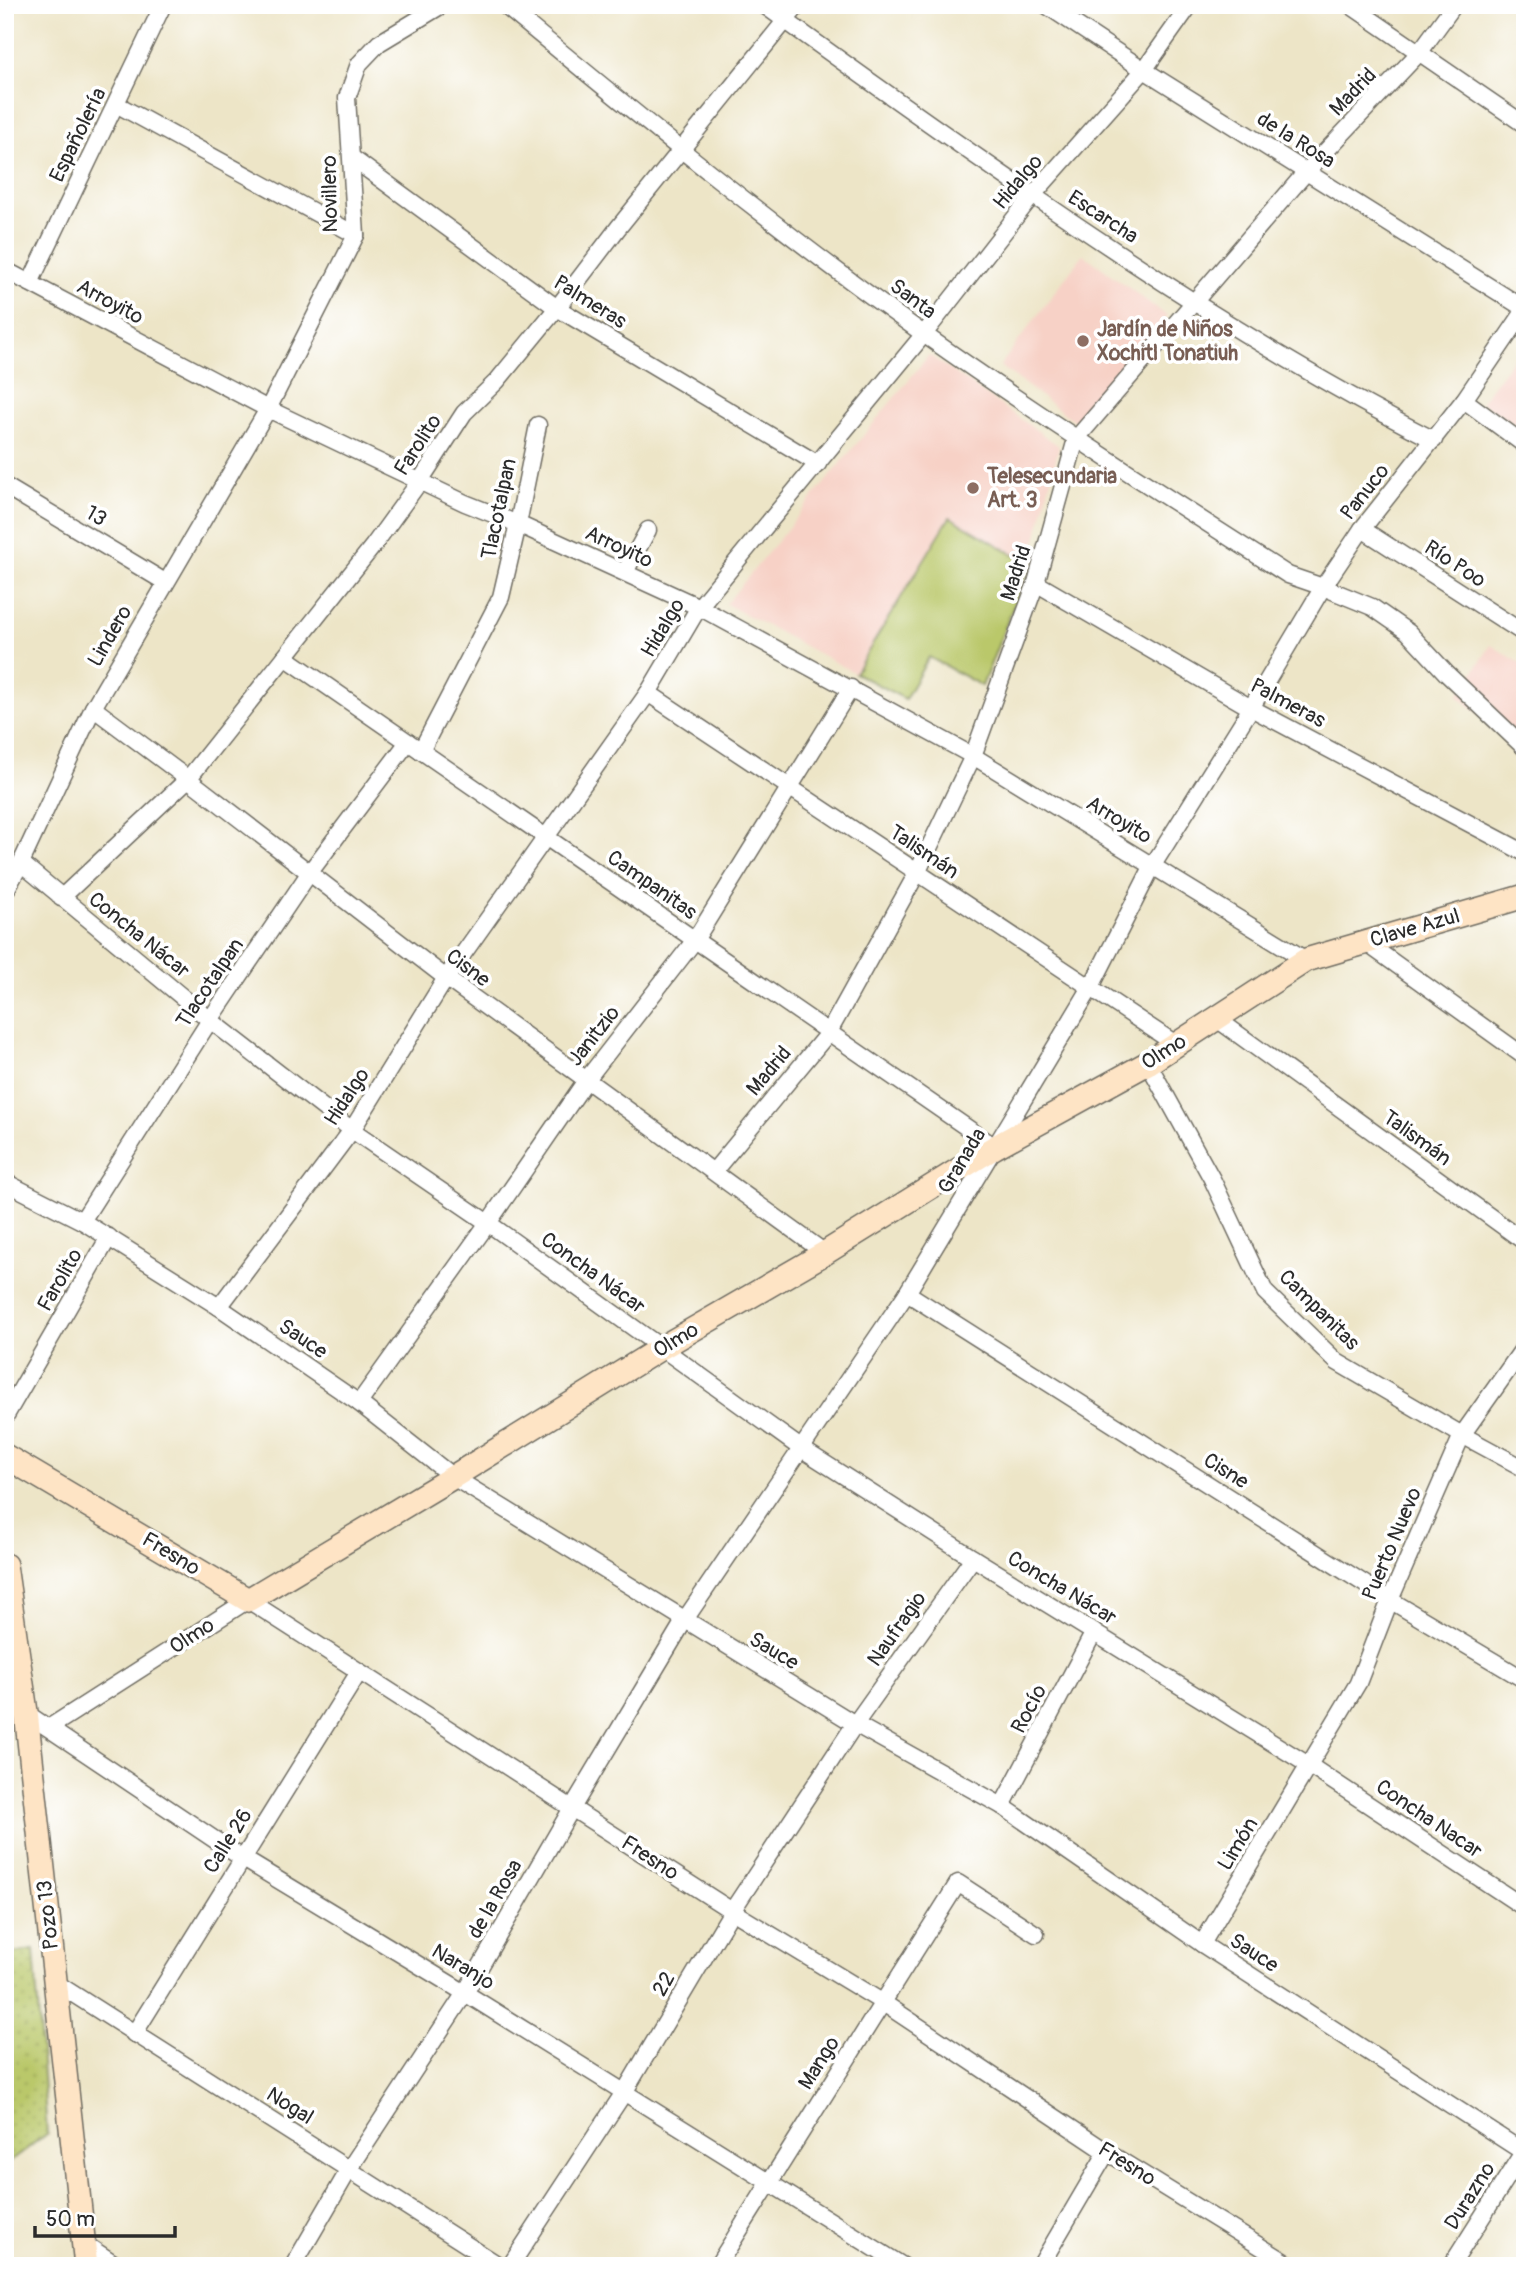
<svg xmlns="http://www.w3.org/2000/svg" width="1530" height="2271" font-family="Pangolin,sans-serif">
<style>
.built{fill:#f7d1c6}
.green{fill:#bac86a;stroke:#727a4a;stroke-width:2}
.park{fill:url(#park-dots);stroke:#727a4a;stroke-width:2}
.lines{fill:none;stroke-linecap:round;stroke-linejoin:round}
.minor-casing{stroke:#6f6c62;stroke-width:19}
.secondary-casing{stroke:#6f6c62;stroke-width:26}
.minor{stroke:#fff;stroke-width:16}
.secondary{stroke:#fee4c5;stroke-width:23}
.education-dot{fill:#8d6e63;stroke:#fff;stroke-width:2.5}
.labels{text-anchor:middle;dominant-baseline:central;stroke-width:7;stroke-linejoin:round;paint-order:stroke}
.street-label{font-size:21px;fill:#2b2b2b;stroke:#fff}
.education-label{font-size:21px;font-weight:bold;fill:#785e54;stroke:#fff;text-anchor:start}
</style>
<defs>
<pattern id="park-dots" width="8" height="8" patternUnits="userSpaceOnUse" patternTransform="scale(1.75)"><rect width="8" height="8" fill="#bac86a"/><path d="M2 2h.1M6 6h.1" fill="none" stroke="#a0ac5c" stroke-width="1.8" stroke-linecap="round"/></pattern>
</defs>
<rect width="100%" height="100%" fill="#fff"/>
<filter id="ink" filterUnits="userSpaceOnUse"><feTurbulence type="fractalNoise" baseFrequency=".0143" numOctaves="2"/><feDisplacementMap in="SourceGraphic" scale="14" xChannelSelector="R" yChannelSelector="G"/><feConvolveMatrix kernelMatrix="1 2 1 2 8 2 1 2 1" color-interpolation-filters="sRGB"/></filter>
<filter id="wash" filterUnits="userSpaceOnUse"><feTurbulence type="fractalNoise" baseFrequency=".00686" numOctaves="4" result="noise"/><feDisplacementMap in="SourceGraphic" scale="28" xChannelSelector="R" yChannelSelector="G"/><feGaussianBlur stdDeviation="1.57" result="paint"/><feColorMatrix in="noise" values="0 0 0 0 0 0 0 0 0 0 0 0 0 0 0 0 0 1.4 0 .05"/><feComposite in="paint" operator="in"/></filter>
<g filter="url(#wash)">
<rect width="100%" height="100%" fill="#ede5c7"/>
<g class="built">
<path d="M 1083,254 L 1167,316 L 1080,425 L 1000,366 Z"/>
<path d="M 1525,343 L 1525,431 L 1481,402 Z"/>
<path d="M 929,355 L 1059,446 L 1030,564 L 949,518 L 855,673 L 726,604 Z"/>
<path d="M 1491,645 L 1525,666 L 1525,752 L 1458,696 Z"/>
</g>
<path class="green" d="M 950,517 L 1030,564 L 982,686 L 929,657 L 905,699 L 855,673 Z"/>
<path class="park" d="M 34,1950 L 47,2133 L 5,2166 L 5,1954 Z"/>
</g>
<g filter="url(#ink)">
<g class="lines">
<defs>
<g id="minor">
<path d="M 504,5 C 642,119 780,232 925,335 C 1044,419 1166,497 1288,575 L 1323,587 L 1372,607 L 1408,632 L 1447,674 L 1525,748"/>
<path d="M 764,5 C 881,90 999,174 1120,254 C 1221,321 1325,385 1434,440"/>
<path d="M 1046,5 L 1144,70 L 1525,309"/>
<path d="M 1350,5 L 1525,125"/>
<path d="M 116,104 L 356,235"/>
<path d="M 352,158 L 557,308 L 818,464"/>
<path d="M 5,270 L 268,409 L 465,503 L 518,524 L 699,607 L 973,756 L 1306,960"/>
<path d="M 30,283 L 163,5"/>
<path d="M 1464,400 L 1525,445"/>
<path d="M 5,486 L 165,582"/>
<path d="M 1362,529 L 1525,634"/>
<path d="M 625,572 L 648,530"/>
<path d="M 1036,583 L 1251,708 L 1525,853"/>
<path d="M 285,657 L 995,1147"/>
<path d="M 648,693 L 1177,1045"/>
<path d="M 93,708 L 188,779 L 446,978 L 825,1253"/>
<path d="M 421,751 L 501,597 L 518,524 L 538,425"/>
<path d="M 21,863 L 210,1020 L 352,1130 L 488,1223 L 802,1449 L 973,1558 L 1310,1766 L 1525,1908"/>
<path d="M 5,892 L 21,863 L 93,708 L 268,409 L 356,235 L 347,98 L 359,64 L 379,43 L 442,5"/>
<path d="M 61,898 L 188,779 L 373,546 L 420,481 L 464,413 L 497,381 L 557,308 L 618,228 L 798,5"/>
<path d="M 1365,942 L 1525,1057"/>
<path d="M 1217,1019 L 1525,1242"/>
<path d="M 1148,1063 L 1212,1179 L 1265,1292 L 1337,1362 L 1462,1435 L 1525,1469"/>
<path d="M 714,1171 L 829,1032 L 917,873 L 973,756 L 1036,583 L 1076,439 L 1307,171 L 1419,53 L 1454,5"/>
<path d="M 5,1182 L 82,1221 L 219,1307 L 359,1403 L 453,1477 L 855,1724 L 1002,1806 L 1202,1944 L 1525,2153"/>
<path d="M 82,1221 L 210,1020 L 310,872 L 408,742"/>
<path d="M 907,1293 L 1390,1600 L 1525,1680"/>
<path d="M 219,1307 L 352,1130 L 446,978 L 648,693 L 699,607 L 924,334 L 1032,196 L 1144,70 L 1190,5"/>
<path d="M 359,1403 L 488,1223 L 587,1079 L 695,940 L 851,688"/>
<path d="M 5,1417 L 109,1237"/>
<path d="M 5,1699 L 242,1858 L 465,1993 L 903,2266"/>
<path d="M 50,1727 L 248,1600 L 732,1911 L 882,2002 L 1107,2152 L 1292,2266"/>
<path d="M 1002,1806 L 1094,1632"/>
<path d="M 1202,1944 L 1358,1683 L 1390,1600 L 1462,1435 L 1525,1346"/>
<path d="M 56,1983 L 500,2266"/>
<path d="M 134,2034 L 359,1672"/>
<path d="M 83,2243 L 118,2266"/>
<path d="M 293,2266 L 350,2168 L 465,1993 L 572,1808 L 684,1621 L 907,1293 L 1090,989 L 1153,865 L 1251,708 L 1323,587 L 1362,529 L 1464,400 L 1525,310"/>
<path d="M 510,2266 L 625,2091 L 732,1911 L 855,1724 L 973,1558"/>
<path d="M 717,2266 L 958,1883 L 1036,1934"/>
<path d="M 1040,2266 L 1107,2152"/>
<path d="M 1451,2266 L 1525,2149"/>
</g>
<g id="secondary">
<path d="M 5,1456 L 248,1600 L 453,1477 L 661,1348 L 825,1253 L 995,1147 L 1148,1063 L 1306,960 L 1525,896"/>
<path d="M 5,1565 L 26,1712 L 86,2266"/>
</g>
</defs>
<use href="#minor" class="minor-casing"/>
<use href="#secondary" class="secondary-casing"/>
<use href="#minor" class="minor"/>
<use href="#secondary" class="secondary"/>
</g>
</g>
<g class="education-dot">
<circle cx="1083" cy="341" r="7"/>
<circle cx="973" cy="488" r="7"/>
</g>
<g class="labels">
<g class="street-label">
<text transform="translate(1353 92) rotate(-46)">Madrid</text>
<text transform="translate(78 135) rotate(-64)">Españolería</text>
<text transform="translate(1296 140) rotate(32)">de la Rosa</text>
<text transform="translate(1018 182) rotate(-50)">Hidalgo</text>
<text transform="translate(330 194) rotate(-91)">Novillero</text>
<text transform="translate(1103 217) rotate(33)">Escarcha</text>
<text transform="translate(913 299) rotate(37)">Santa</text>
<text transform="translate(110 302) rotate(28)">Arroyito</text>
<text transform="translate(590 302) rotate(32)">Palmeras</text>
<text transform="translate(418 445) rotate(-57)">Farolito</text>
<text transform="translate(1365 492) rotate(-52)">Panuco</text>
<text transform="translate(499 509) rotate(-78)">Tlacotalpan</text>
<text transform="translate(96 516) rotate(31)">13</text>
<text transform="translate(619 547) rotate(25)">Arroyito</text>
<text transform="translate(1455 564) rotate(33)">Río Poo</text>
<text transform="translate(1016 573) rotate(-72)">Madrid</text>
<text transform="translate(663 628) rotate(-59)">Hidalgo</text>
<text transform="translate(110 636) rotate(-60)">Lindero</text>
<text transform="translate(1288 703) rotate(28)">Palmeras</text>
<text transform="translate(1119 820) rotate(31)">Arroyito</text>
<text transform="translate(924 852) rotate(34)">Talismán</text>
<text transform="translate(652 885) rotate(35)">Campanitas</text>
<text transform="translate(1415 928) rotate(-16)">Clave Azul</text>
<text transform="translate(139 935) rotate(39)">Concha Nácar</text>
<text transform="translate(468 968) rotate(36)">Cisne</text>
<text transform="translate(210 983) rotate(-56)">Tlacotalpan</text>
<text transform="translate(594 1036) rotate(-52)">Janitzio</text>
<text transform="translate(1164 1052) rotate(-32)">Olmo</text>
<text transform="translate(769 1071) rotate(-50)">Madrid</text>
<text transform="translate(347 1097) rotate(-57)">Hidalgo</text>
<text transform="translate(1417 1138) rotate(36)">Talismán</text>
<text transform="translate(962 1161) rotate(-59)">Granada</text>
<text transform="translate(593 1273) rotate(36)">Concha Nácar</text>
<text transform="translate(60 1280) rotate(-60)">Farolito</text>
<text transform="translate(1319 1310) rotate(45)">Campanitas</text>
<text transform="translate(303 1339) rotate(34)">Sauce</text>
<text transform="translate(676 1340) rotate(-31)">Olmo</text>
<text transform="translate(1226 1471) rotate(32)">Cisne</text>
<text transform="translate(1392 1544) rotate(-67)">Puerto Nuevo</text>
<text transform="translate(171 1554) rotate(31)">Fresno</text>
<text transform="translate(1062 1588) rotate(31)">Concha Nácar</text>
<text transform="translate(897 1629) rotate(-55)">Naufragio</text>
<text transform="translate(192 1636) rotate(-33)">Olmo</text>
<text transform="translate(774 1651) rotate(31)">Sauce</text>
<text transform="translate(1029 1709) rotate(-62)">Rocío</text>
<text transform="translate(1429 1819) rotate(34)">Concha Nacar</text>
<text transform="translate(228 1841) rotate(-58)">Calle 26</text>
<text transform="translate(1238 1844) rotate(-59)">Limón</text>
<text transform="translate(650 1858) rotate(33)">Fresno</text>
<text transform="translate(495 1899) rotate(-60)">de la Rosa</text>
<text transform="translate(48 1915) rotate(-96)">Pozo 13</text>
<text transform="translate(1254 1953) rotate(33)">Sauce</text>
<text transform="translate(463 1967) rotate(31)">Naranjo</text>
<text transform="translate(664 1984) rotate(-59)">22</text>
<text transform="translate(819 2063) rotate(-58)">Mango</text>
<text transform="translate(290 2106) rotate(32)">Nogal</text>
<text transform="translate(1127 2164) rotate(32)">Fresno</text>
<text transform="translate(1470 2196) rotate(-58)">Durazno</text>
</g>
<g class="education-label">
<text x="1097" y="329">Jardín de Niños<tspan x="1097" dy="24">Xochitl Tonatiuh</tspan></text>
<text x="987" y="476">Telesecundaria<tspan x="987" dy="24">Art. 3</tspan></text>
</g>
</g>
<rect width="1530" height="2271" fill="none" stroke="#fff" stroke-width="28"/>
<path d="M35 2226v10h140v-10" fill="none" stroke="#2b2b2b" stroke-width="3.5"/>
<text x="46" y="2226" font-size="21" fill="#2b2b2b" stroke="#ffffff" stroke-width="5" paint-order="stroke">50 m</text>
</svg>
